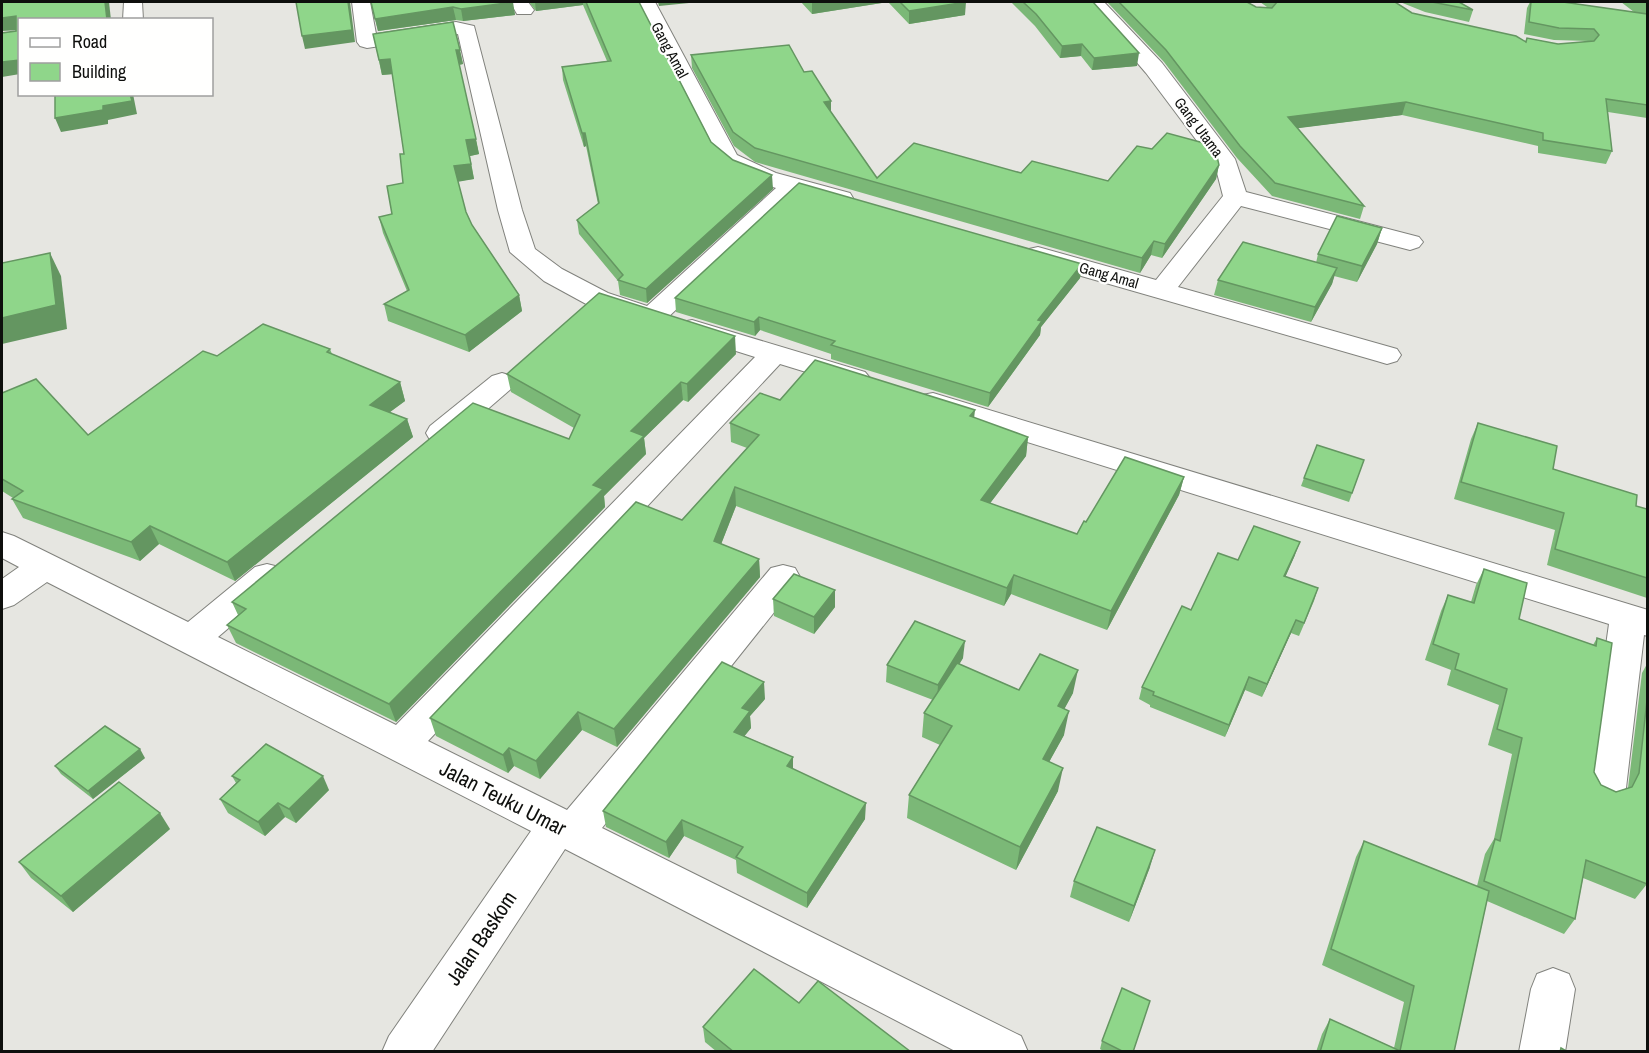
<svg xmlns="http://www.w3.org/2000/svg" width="1649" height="1053" font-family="'Archivo Narrow',sans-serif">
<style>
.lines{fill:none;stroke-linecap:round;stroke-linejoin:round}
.minor-casing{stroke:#81827d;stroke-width:2}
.minor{fill:#fff;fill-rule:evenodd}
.wall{fill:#7bb877}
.shaded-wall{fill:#649661}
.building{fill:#8fd68a;stroke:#649661;stroke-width:1.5}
.labels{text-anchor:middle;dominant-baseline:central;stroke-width:4.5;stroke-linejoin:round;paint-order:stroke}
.far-street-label{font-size:15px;fill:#0e0f0d;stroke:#fffffe}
.near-street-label{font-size:21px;fill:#0e0f0d;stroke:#fffffe}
</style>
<rect width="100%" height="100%" fill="#e6e6e1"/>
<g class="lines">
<defs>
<g id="minor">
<path d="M 124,2 L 142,2 L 143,20 L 123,20 Z"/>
<path d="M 352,2 L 370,2 L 376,34 L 456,22 L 474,26 L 522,210 L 535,249 L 562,269 L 608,293 L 647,306 L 776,188 L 745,178 L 720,164 L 636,2 L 655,2 L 737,155 L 776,173 L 850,193 L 853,198 L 850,203 L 841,205 L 798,194 L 663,322 L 653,324 L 643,322 L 641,318 L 627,317 L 588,305 L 544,281 L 510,252 L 498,210 L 458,34 L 367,48 L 360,46 L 357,42 Z"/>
<path d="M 510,2 L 528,2 L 534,10 L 531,14 L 517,14 Z"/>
<path d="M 1085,2 L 1104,2 L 1162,63 L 1235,159 L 1246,192 L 1419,237 L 1423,242 L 1419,247 L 1410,250 L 1241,206 L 1178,287 L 1397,349 L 1401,355 L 1397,361 L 1387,364 L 1377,361 L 1029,261 L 1025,255 L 1029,249 L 1038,247 L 1156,280 L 1223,196 L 1215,165 L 1146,73 Z"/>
<path d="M 692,320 L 865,372 L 870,378 L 865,384 L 855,387 L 780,364 L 428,741 L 567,810 L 771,568 L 783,565 L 795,568 L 800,577 L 795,586 L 602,828 L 1021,1036 L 1028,1052 L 957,1052 L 565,849 L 432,1052 L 382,1052 L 389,1036 L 531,831 L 47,582 L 14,605 L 2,609 L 2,579 L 19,567 L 2,558 L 2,532 L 14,536 L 188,622 L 255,567 L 267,564 L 279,567 L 284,576 L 279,585 L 218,637 L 396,725 L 755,357 L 682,334 L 678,328 L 682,322 Z"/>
<path d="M 502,373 L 512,376 L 517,382 L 512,388 L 452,440 L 441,443 L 430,440 L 426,433 L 430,426 L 492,376 Z"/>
<path d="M 933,393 L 1648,610 L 1648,636 L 1644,635 L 1626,788 L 1620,800 L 1606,805 L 1592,800 L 1586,788 L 1609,624 L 922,409 L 918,402 L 922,395 Z"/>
<path d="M 1553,968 L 1569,974 L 1575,989 L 1565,1052 L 1519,1052 L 1531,989 L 1537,974 Z"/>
</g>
</defs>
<use href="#minor" class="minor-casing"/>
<use href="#minor" class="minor"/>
</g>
<g class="wall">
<path d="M 371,2 L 512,2 L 515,15 L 463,21 L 456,20 L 378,31 Z"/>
<path d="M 529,2 L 639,2 L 711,142 L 733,160 L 773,189 L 647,303 L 620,295 L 618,281 L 579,234 L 577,220 L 598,204 L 586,146 L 584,147 L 563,80 L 562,67 L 607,61 L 583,5 L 536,11 Z"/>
<path d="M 801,2 L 964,2 L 965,15 L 909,24 L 888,2 L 812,14 Z"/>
<path d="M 1011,2 L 1093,2 L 1137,66 L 1092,70 L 1081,56 L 1060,58 L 1035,26 Z"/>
<path d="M 1107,2 L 1247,2 L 1256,7 L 1267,7 L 1260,2 L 1395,2 L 1412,13 L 1526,41 L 1527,38 L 1558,44 L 1590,42 L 1589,41 L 1554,40 L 1524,34 L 1527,8 L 1530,2 L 1563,2 L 1634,12 L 1621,2 L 1647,2 L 1647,118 L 1608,112 L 1612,151 L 1606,164 L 1538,153 L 1538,146 L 1402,115 L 1297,128 L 1364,206 L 1360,219 L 1272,196 L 1237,158 L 1164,62 Z"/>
<path d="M 1400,2 L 1459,2 L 1473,10 L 1469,22 L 1425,12 Z"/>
<path d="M 453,22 L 463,64 L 459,65 L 479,154 L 470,156 L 474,179 L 458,181 L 466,212 L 472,225 L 519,295 L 522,311 L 469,352 L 388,321 L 384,304 L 407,291 L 383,233 L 379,217 L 392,214 L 387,186 L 403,183 L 400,154 L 404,154 L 392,74 L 382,75 L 373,34 Z"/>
<path d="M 691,55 L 804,72 L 831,101 L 831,112 L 877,178 L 1021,173 L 1108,181 L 1219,165 L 1216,179 L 1162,258 L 1151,255 L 1140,273 L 755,162 L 734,146 L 692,68 Z"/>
<path d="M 1382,228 L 1377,244 L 1357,282 L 1334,276 L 1332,284 L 1311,322 L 1214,295 L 1218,280 L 1316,263 L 1318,254 Z"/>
<path d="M 1082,264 L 1080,278 L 1041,327 L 1040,335 L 988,407 L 831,359 L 831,354 L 760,330 L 755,336 L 676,312 L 675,298 Z"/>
<path d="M 330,349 L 332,354 L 400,382 L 405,401 L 390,412 L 407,419 L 413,437 L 235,581 L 159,544 L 140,561 L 23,518 L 12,499 L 13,498 L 2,491 L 2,393 L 88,435 Z"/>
<path d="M 736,354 L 688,402 L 683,400 L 644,438 L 646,454 L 604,496 L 605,507 L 396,722 L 236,643 L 227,625 L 238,615 L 232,602 L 569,439 L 574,428 L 511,392 L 507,374 Z"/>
<path d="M 780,400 L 974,418 L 1028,437 L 1026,456 L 990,503 L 1077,534 L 1086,522 L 1184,477 L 1179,495 L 1107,630 L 1011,594 L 1004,606 L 736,506 L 721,544 L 759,559 L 760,577 L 617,747 L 582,730 L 540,779 L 514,766 L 508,773 L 436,736 L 430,718 L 682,520 L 747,448 L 731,442 L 730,423 Z"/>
<path d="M 1478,423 L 1553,469 L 1636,506 L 1647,509 L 1647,598 L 1547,565 L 1555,530 L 1454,499 L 1471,439 Z"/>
<path d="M 1364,460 L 1349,502 L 1301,486 L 1304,478 Z"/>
<path d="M 1295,555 L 1285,577 L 1318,588 L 1314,601 L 1299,636 L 1291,633 L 1262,697 L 1245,690 L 1225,737 L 1150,707 L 1150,705 L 1139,699 L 1142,687 L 1191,610 L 1238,560 Z"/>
<path d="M 1484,569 L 1519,619 L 1593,645 L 1597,638 L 1594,772 L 1601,785 L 1616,792 L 1628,788 L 1642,673 L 1647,664 L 1647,884 L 1635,899 L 1583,878 L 1575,919 L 1564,934 L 1487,901 L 1454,1052 L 1316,1052 L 1322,1034 L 1330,1019 L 1394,1048 L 1404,1002 L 1322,965 L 1356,857 L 1364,841 L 1477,886 L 1485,854 L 1494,839 L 1512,754 L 1488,745 L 1499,705 L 1447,685 L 1451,670 L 1425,660 L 1441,611 L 1448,595 L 1471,602 L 1476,585 Z"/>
<path d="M 773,599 L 835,607 L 814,634 L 774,616 Z"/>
<path d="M 963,658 L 959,664 L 1019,690 L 1073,693 L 1064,709 L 1064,735 L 1049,762 L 1058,791 L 1016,870 L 907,818 L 909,795 L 940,745 L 922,737 L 924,713 L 933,700 L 886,682 L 887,665 Z"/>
<path d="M 765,699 L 750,716 L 751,728 L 744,736 L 793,757 L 793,769 L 865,819 L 807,908 L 737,873 L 736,860 L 684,836 L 669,858 L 606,827 L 603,811 Z"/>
<path d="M 145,758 L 93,799 L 61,774 L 55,766 Z"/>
<path d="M 232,776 L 329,790 L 296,823 L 285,817 L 265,836 L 228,813 L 220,799 L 236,783 Z"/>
<path d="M 170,829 L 73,912 L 31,878 L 19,862 Z"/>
<path d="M 1150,867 L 1129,922 L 1070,897 L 1074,881 Z"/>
<path d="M 799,1003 L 911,1052 L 717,1052 L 705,1042 L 703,1027 Z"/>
<path d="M 1102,1041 L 1133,1052 L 1105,1052 L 1100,1049 Z"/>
</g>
<g class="shaded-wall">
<path d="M 105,2 L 109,2 L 111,20 L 107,20 Z"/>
<path d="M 348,2 L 350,2 L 355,42 L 305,49 L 302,36 Z"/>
<path d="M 513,2 L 515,15 L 463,21 L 461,9 Z"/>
<path d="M 535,2 L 583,2 L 583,5 L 536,11 Z"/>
<path d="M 658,2 L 699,2 L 659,6 Z"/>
<path d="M 812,2 L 888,2 L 812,14 Z"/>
<path d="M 966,2 L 965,15 L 909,24 L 909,11 Z"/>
<path d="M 453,7 L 456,20 L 378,31 L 375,19 Z"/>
<path d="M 16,16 L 20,30 L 2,31 L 2,18 Z"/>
<path d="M 1082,44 L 1081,56 L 1060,58 L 1062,46 Z"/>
<path d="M 456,50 L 460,50 L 463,64 L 458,65 Z"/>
<path d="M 1139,53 L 1137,66 L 1092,70 L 1094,58 Z"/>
<path d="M 390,59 L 394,74 L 382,75 L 379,60 Z"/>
<path d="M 20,60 L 20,74 L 2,77 L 2,62 Z"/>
<path d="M 130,94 L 133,94 L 137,114 L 108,120 L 108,124 L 61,132 L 55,118 L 103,106 Z"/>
<path d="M 831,101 L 831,115 L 824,102 Z"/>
<path d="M 1406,102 L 1402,115 L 1284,130 L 1288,117 Z"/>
<path d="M 582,133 L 585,133 L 586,146 L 584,147 Z"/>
<path d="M 476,139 L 479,154 L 470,156 L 466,140 Z"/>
<path d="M 471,164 L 474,179 L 457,182 L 454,166 Z"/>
<path d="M 1219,165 L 1216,179 L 1162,258 L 1165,244 Z"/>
<path d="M 772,175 L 773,189 L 647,303 L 646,289 Z"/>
<path d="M 1382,228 L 1377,244 L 1357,282 L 1362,266 Z"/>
<path d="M 1154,241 L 1151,255 L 1140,273 L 1142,258 Z"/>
<path d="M 50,253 L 61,276 L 67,329 L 2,344 L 2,318 Z"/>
<path d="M 1082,264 L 1080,278 L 1041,327 L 1040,335 L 988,407 L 990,393 L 1038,320 Z"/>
<path d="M 1337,268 L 1332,284 L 1311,322 L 1315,307 Z"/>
<path d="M 519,295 L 522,311 L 469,352 L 465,335 Z"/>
<path d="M 759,317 L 760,330 L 755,336 L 754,322 Z"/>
<path d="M 735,336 L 736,354 L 688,402 L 687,384 Z"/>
<path d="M 400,382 L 405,401 L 375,423 L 370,405 Z"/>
<path d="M 681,382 L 683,400 L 644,438 L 646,454 L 604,496 L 605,507 L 396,722 L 389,704 L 593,485 L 631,431 Z"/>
<path d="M 975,410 L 973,428 L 970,416 Z"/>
<path d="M 407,419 L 413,437 L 235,581 L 227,562 Z"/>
<path d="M 1028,437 L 1026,456 L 979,518 L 981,500 Z"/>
<path d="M 1184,477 L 1179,495 L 1107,630 L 1111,611 Z"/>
<path d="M 735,487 L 736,506 L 715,560 L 714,541 Z"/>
<path d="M 150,526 L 159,544 L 140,561 L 131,542 Z"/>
<path d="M 1300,542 L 1295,555 L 1280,589 L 1284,576 Z"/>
<path d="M 759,559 L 760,577 L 617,747 L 614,729 Z"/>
<path d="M 1014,575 L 1011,594 L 1004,606 L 1007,588 Z"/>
<path d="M 835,590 L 835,607 L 814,634 L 814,617 Z"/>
<path d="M 1296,620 L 1291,633 L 1262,697 L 1267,684 Z"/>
<path d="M 965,641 L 963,658 L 937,702 L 938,685 Z"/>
<path d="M 1078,670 L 1073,693 L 1053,730 L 1058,706 Z"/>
<path d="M 1249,677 L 1245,690 L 1225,737 L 1229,725 Z"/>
<path d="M 764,682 L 765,699 L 750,716 L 751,728 L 735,748 L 734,732 L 742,708 Z"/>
<path d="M 1069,711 L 1064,735 L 1038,782 L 1043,759 Z"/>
<path d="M 578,712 L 582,730 L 540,779 L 536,761 Z"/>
<path d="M 509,748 L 514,766 L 508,773 L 503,755 Z"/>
<path d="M 140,749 L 145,758 L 93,799 L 88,791 Z"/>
<path d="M 793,757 L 793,773 L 787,766 Z"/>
<path d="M 1063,768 L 1058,791 L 1016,870 L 1020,847 Z"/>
<path d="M 323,776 L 329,790 L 296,823 L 289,809 Z"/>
<path d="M 278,803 L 285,817 L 265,836 L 258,822 Z"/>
<path d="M 866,803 L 865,819 L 807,908 L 807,893 Z"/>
<path d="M 160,813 L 170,829 L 73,912 L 61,896 Z"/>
<path d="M 682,820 L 684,836 L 669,858 L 666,842 Z"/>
<path d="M 1155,850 L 1150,867 L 1129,922 L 1134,906 Z"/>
</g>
<g class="building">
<path d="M 2,2 L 105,2 L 107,20 L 20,20 L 20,60 L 2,62 L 2,33 L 16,31 L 16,16 L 2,18 Z"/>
<path d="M 296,2 L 348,2 L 352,30 L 302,36 Z"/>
<path d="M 371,2 L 513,2 L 461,9 L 453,7 L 375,19 Z"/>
<path d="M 586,2 L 639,2 L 711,142 L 733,160 L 772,175 L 646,289 L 618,280 L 623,275 L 577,220 L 599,203 L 585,133 L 582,133 L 562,67 L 611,61 Z"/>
<path d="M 900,2 L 966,2 L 909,11 Z"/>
<path d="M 1023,2 L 1093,2 L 1139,53 L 1094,58 L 1082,44 L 1062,46 L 1036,14 Z"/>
<path d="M 1119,2 L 1247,2 L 1256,7 L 1272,8 L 1277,2 L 1395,2 L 1412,13 L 1516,36 L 1526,42 L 1527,38 L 1558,44 L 1594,41 L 1599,35 L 1594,29 L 1559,28 L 1529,22 L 1531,2 L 1563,2 L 1647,14 L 1647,105 L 1606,99 L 1612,151 L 1543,140 L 1543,133 L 1406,102 L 1288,117 L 1364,206 L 1275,183 L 1240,146 L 1166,50 Z"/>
<path d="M 1432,2 L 1459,2 L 1473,10 Z"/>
<path d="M 453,22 L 460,50 L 456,50 L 476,139 L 466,140 L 471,164 L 454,166 L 466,212 L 472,225 L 519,295 L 465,335 L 384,304 L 409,290 L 379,217 L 392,214 L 387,186 L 403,183 L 400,154 L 404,154 L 390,59 L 379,60 L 373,34 Z"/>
<path d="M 789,45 L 804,72 L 812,71 L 831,101 L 824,102 L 877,178 L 914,143 L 1021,173 L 1032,161 L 1108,181 L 1137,146 L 1152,149 L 1167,133 L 1211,145 L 1216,152 L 1219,165 L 1165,244 L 1154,241 L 1142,258 L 755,148 L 733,132 L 691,55 Z"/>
<path d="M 55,94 L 130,94 L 132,101 L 103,106 L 103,110 L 55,118 Z"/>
<path d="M 799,183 L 1082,264 L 1038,320 L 1042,321 L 990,393 L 831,345 L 835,341 L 759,317 L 754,322 L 675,298 Z"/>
<path d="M 1337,216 L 1382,228 L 1362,266 L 1318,254 Z"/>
<path d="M 1243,242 L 1337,268 L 1315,307 L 1218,280 Z"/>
<path d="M 50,253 L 56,305 L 2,318 L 2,263 Z"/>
<path d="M 599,293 L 735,336 L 687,384 L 681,382 L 631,431 L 644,436 L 593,485 L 603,489 L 389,704 L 227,625 L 246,609 L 232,602 L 473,403 L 569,439 L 580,415 L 507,374 Z"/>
<path d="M 263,324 L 330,349 L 327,352 L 400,382 L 370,405 L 407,419 L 227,562 L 150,526 L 131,542 L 12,499 L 23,491 L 2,479 L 2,393 L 36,379 L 88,435 L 203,351 L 217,356 Z"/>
<path d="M 815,360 L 975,410 L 970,416 L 1028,437 L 981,500 L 1077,534 L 1084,521 L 1086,522 L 1125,457 L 1184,477 L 1111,611 L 1014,575 L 1007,588 L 735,487 L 714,541 L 759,559 L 614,729 L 578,712 L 536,761 L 509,748 L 503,755 L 430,718 L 636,502 L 682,520 L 759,435 L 730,423 L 760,393 L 780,400 Z"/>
<path d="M 1478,423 L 1557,446 L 1553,469 L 1637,495 L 1636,506 L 1647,509 L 1647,578 L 1555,549 L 1564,513 L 1461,482 Z"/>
<path d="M 1317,445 L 1364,460 L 1352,493 L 1304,478 Z"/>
<path d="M 1254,526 L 1300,542 L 1284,576 L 1318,588 L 1304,623 L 1296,620 L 1267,684 L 1249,677 L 1229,725 L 1153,695 L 1154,692 L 1142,687 L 1182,606 L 1191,610 L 1218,553 L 1238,560 Z"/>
<path d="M 1484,569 L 1527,583 L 1519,619 L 1596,646 L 1597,638 L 1612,643 L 1594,772 L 1601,785 L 1616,792 L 1632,787 L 1639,773 L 1647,700 L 1647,884 L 1586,860 L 1575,919 L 1484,881 L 1495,839 L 1500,841 L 1522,738 L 1497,729 L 1507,689 L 1455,669 L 1459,654 L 1433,644 L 1448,595 L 1474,603 Z"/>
<path d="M 794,574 L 835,590 L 814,617 L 773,599 Z"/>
<path d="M 915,621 L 965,641 L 938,685 L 887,665 Z"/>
<path d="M 1040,654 L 1078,670 L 1058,706 L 1069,711 L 1043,759 L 1063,768 L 1020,847 L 909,795 L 952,726 L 924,713 L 957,663 L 1019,690 Z"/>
<path d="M 722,662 L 764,682 L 742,708 L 750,711 L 734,732 L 793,757 L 787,766 L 866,803 L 807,893 L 736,857 L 743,847 L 682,820 L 666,842 L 603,811 Z"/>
<path d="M 105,726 L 140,749 L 88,791 L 55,766 Z"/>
<path d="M 266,744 L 323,776 L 289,809 L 278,803 L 258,822 L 220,799 L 240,780 L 232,776 Z"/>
<path d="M 119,782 L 160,813 L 61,896 L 19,862 Z"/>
<path d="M 1097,827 L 1155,850 L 1134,906 L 1074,881 Z"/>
<path d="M 1364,841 L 1489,891 L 1454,1052 L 1320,1052 L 1330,1019 L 1400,1051 L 1414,986 L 1331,949 Z"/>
<path d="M 754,969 L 799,1003 L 818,981 L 911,1052 L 734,1052 L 703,1027 Z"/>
<path d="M 1122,988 L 1150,1001 L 1133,1052 L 1124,1052 L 1102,1041 Z"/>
<path d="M 1561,1048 L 1568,1052 L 1560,1052 Z"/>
</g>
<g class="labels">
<g class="far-street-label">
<text transform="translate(670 50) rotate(62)">Gang Amal</text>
<text transform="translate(1199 127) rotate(53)">Gang Utama</text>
<text transform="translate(1109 275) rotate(16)">Gang Amal</text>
</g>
<g class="near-street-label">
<text transform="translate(503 798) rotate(27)">Jalan Teuku Umar</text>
<text transform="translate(481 938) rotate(-56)">Jalan Baskom</text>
</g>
</g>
<rect width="1649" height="1053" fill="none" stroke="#0e0f0d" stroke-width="6"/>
<rect x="18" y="18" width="195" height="78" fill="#fffffe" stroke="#9f9f9e" stroke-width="1.5"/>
<rect x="30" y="38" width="30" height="9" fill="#ffffff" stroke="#9f9f9e" stroke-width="1.5"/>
<text x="72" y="48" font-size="18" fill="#0e0f0d">Road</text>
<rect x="30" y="63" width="30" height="18" fill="#8fd68a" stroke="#9f9f9e" stroke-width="1.5"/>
<text x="72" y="78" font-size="18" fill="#0e0f0d">Building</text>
</svg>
